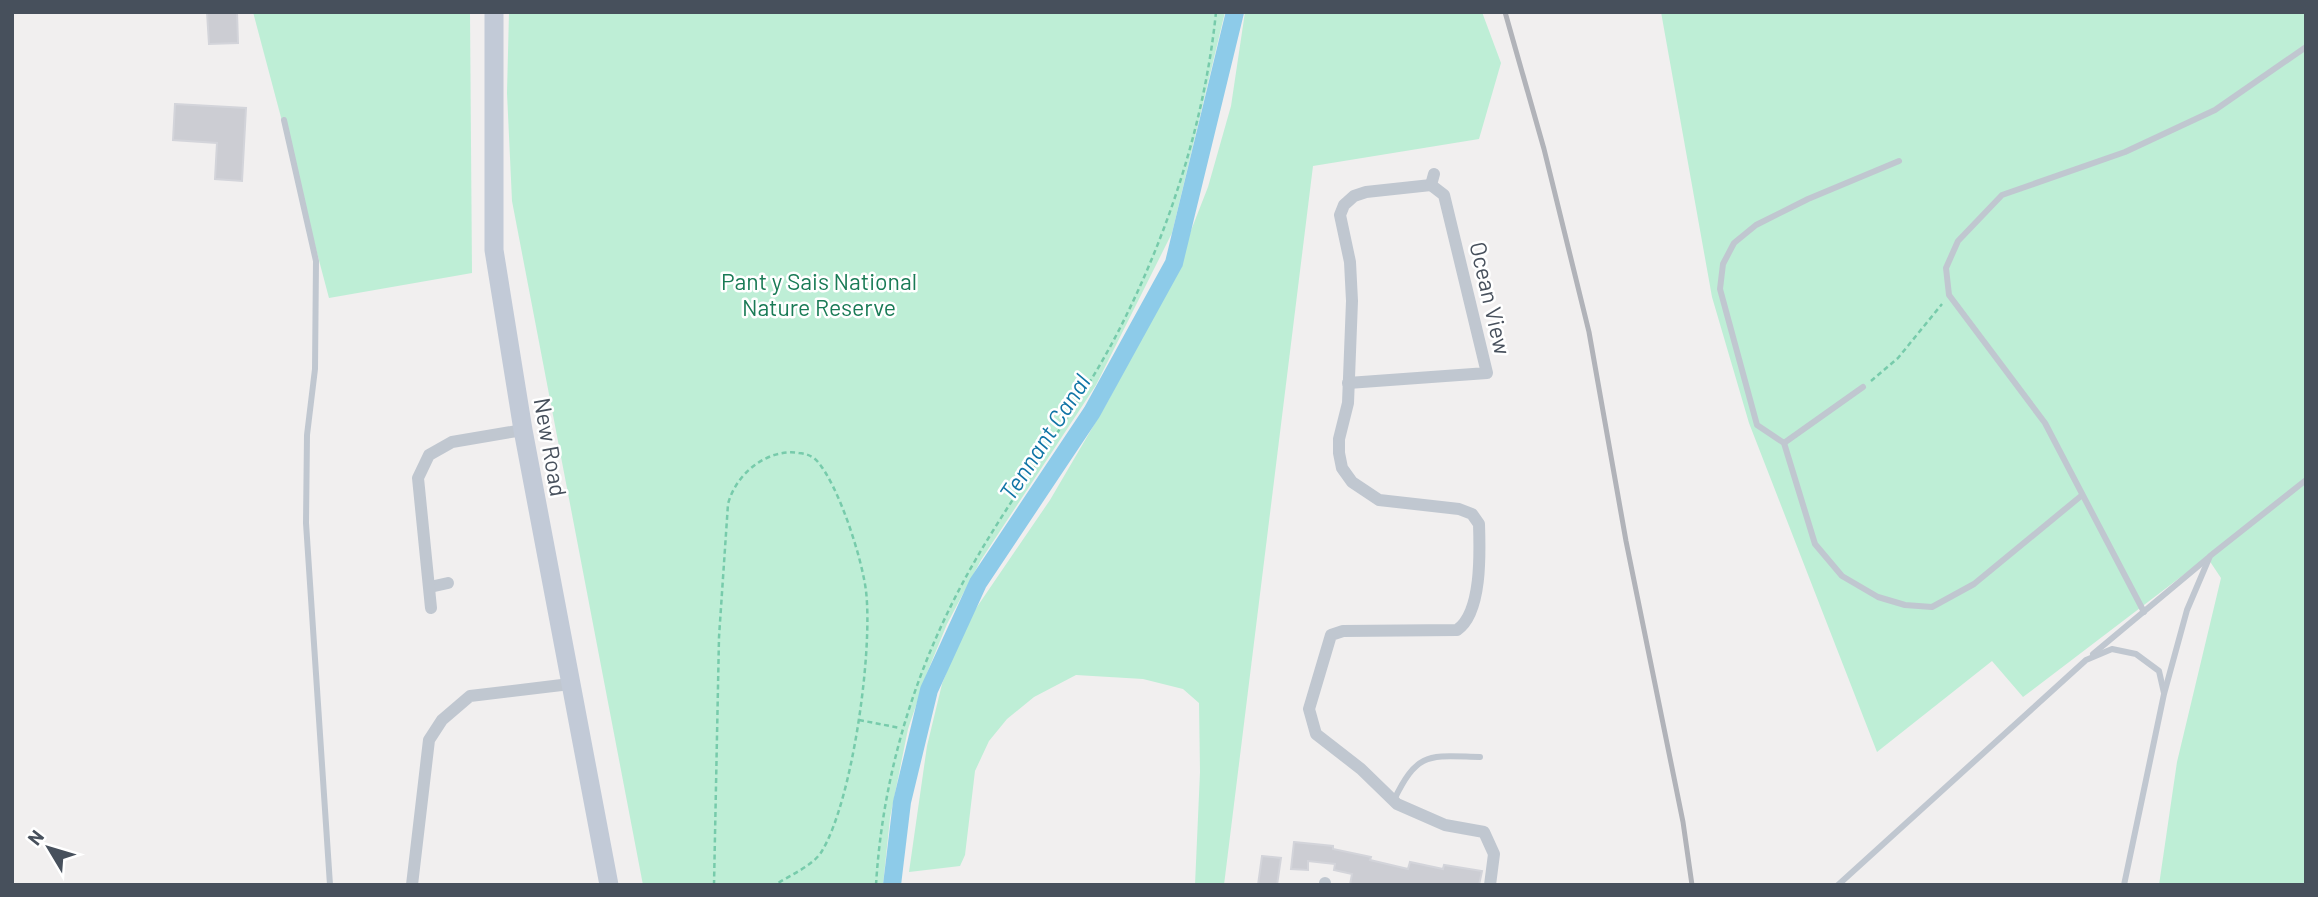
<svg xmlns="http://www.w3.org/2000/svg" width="2318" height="897" font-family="Barlow,sans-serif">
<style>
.green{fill:#beeed6}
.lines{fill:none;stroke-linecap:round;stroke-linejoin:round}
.canal{stroke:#8dcbe9;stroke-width:18}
.building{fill:#cccdd3;stroke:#d3d4da;stroke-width:2}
.path{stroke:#77cbab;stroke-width:2.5;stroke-dasharray:5 3.5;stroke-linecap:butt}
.lane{stroke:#c0c7d0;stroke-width:6}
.street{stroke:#c0c7d0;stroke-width:12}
.secondary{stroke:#c2cad7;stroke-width:19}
.rail{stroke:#b1b3b9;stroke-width:5}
.labels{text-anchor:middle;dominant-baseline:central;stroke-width:5;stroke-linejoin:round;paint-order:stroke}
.park-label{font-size:23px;fill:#1a7b56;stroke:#fff}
.street-label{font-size:23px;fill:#47505c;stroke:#fff}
.water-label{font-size:24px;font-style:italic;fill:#1075a6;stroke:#fff}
</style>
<rect width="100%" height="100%" fill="#f1efef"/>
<g class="green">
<path d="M 253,12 L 470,12 L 472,273 L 329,298 Z"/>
<path d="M 509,12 L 1225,12 L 1172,233 L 1096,385 L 981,560 L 947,624 L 927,673 L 908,729 L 890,818 L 883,885 L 643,885 L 512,201 L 507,93 Z"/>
<path d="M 1245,12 L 1482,12 L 1501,63 L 1479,139 L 1313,166 L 1224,885 L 1195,885 L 1200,772 L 1199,703 L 1183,689 L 1143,679 L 1076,675 L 1034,697 L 1007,719 L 989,741 L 975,771 L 965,855 L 960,866 L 909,872 L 927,746 L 942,684 L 966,623 L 1050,500 L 1108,401 L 1174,274 L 1208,187 L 1231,106 Z"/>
<path d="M 1661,12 L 2306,12 L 2306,885 L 2159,885 L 2177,762 L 2221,578 L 2207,557 L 2023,697 L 1992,661 L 1877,752 L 1749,423 L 1712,297 Z"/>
</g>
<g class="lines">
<path class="canal" d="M 892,885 L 902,802 L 929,690 L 978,583 L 1092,412 L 1174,263 L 1235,12"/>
</g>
<g class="building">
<path d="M 207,12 L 237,12 L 238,43 L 209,44 Z"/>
<path d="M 175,104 L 246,108 L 242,181 L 215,179 L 217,143 L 173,140 Z"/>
<path d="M 1294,842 L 1333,846 L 1333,849 L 1371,857 L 1370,860 L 1408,869 L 1410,862 L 1443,869 L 1444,865 L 1482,871 L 1479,885 L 1350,885 L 1352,874 L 1334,870 L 1335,864 L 1308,861 L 1308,870 L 1291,869 Z"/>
<path d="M 1262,856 L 1281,858 L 1277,885 L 1258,885 Z"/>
</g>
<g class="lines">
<g class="path">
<path d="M 1871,381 L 1898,358 L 1942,304"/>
<path d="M 859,720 L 900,728"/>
<path d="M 714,885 L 719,637 L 728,504 C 736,473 768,448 799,453 C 807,454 813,456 818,462 C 839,487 862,558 866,591 C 873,650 853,799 822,851 C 813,866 790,875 775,885"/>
<path d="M 876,885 C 883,769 918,659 976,559 C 1021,481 1078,410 1119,330 C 1169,232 1205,121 1216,12"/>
</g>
<g class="lane">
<path d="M 284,120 L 316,261 L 315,369 L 307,435 L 306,523 L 330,885"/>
<path d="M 1899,161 L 1808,199 L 1756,225 L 1734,243 L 1723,264 L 1720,289 L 1757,425 L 1784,443 L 1815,544 L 1842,576 L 1878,597 L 1905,605 L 1932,607 L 1974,584 L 2081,496"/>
<path d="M 1784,443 L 1863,387"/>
<path d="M 2144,612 L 2045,423 L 1949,295 L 1946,268 L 1958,241 L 2002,195 L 2125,152 L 2215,110 L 2306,47"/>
<path d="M 2093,654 L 2208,558"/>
<path d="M 1394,800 C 1418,750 1430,756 1480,757"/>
<path d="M 1838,885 L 2086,660 L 2112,649 L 2136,654 L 2159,671 L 2164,693"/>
<path d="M 2124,885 L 2164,694 L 2187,610 L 2210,556 L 2306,480"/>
</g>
<g class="street">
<path d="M 1431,185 L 1366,192 L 1354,196 L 1344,205 L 1340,215 L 1350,262 L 1352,301 L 1348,403 L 1339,439 L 1339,453 L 1342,468 L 1352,482 L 1379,500 L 1459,509 L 1472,514 L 1479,524 C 1480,553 1482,613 1457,630 L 1343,631 L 1331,635 L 1309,709 L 1316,734 L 1361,769 L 1397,804 L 1445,825 L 1484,832 L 1494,854 L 1490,885"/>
<path d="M 1348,383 L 1487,373 L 1444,195 L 1431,185 L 1434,174"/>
<path d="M 430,587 L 448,583"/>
<path d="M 431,608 L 418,478 L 429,455 L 452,442 L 523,430"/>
<path d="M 412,885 L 429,740 L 442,720 L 470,696 L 570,684"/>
<path d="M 1325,885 L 1325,883"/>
</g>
<path class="secondary" d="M 494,12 L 494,250 L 523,430 L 609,885"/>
<path class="rail" d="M 1505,12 L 1544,149 L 1589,332 L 1626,541 L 1683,822 L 1692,885"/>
</g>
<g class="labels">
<g class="park-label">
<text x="819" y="281">Pant y Sais National<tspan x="819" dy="26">Nature Reserve</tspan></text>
</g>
<g class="street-label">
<text transform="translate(1491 298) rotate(77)">Ocean View</text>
<text transform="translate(551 447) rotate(80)">New Road</text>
</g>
<g class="water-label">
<text transform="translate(1044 437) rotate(-57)">Tennant Canal</text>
</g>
</g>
<rect width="2318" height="897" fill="none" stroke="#47505c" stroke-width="28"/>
<g transform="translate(49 848) rotate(308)" stroke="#ffffff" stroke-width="5" paint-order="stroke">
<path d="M0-5L12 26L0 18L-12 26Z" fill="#47505c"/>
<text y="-10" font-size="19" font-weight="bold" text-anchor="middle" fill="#47505c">N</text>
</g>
</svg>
